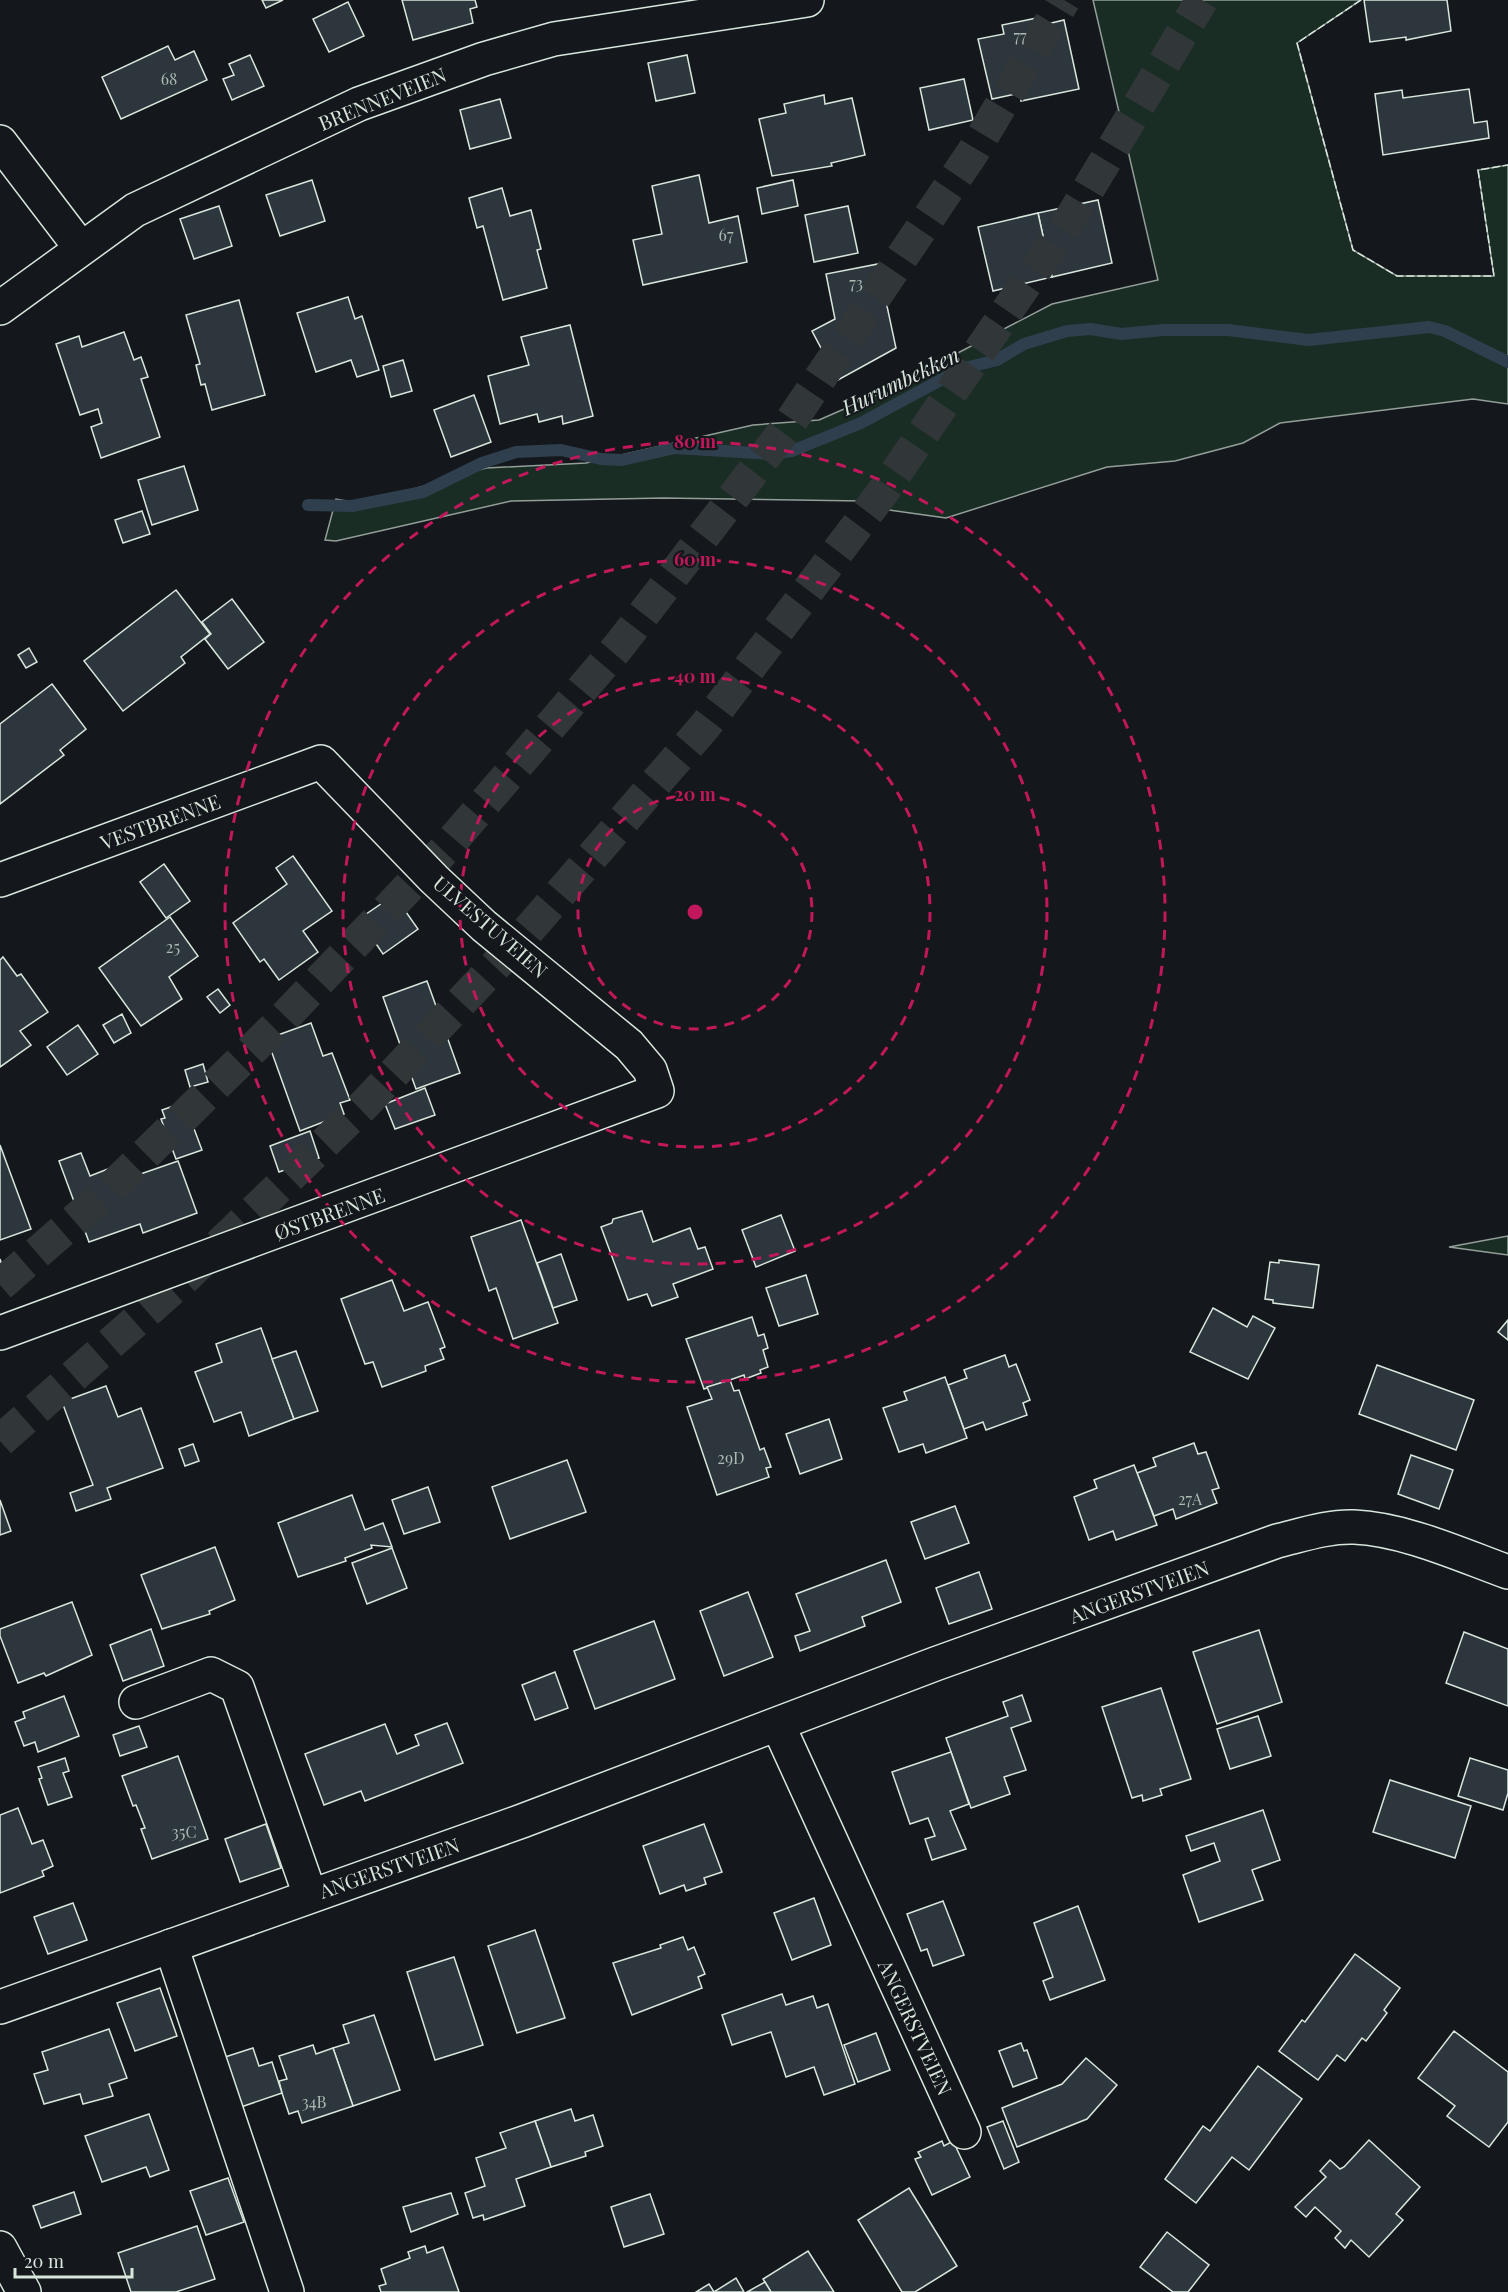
<svg xmlns="http://www.w3.org/2000/svg" width="1508" height="2292" font-family="'Playfair Display',serif">
<style>
.green{fill:#1a2d24;stroke:#939e99;stroke-width:1.5}
.lines{fill:none;stroke-linecap:round;stroke-linejoin:round}
.stream{stroke:#2f3f4d;stroke-width:12}
.building{fill:#2c363c;stroke:#d8e6dc;stroke-width:1.5}
.highway-tunnel{stroke:#313739;stroke-width:33;stroke-dasharray:33 16;stroke-linecap:butt}
.minor-casing{stroke:#d8e6dc;stroke-width:36}
.minor{stroke:#14181c;stroke-width:33}
.fence{stroke:#d8e6dc;stroke-width:1.5;stroke-dasharray:8 3;stroke-linecap:butt}
.ring{fill:none;stroke:#c2185b;stroke-width:3;stroke-dasharray:10 8}
.labels{text-anchor:middle;dominant-baseline:central;stroke-width:4.5;stroke-linejoin:round;paint-order:stroke}
.number-label{font-size:16px;fill:#adbab4}
.street-label{font-size:20px;fill:#d8e6dc;stroke:#14181c}
.water-label{font-size:21px;font-style:italic;fill:#d8e6dc;stroke:#14181c}
.centre{fill:#c2185b;stroke:#14181c;stroke-width:3}
.ring-label{font-size:18px;text-anchor:middle;font-weight:bold;fill:#c2185b;stroke:#14181c;stroke-width:4.5;stroke-linejoin:round;paint-order:stroke}
</style>
<rect width="100%" height="100%" fill="#14181c"/>
<g class="green">
<path d="M 1093,0 L 1361,0 L 1297,43 L 1353,250 L 1397,276 L 1494,276 L 1478,170 L 1508,165 L 1508,404 L 1473,399 L 1280,423 L 1243,443 L 1175,461 L 1107,467 L 946,518 L 889,510 L 862,501 L 663,498 L 511,501 L 336,541 L 325,540 L 336,499 L 352,502 L 400,493 L 486,468 L 586,463 L 753,425 L 819,420 L 883,392 L 1052,304 L 1158,280 Z"/>
<path d="M 1508,1236 L 1508,1255 L 1449,1247 Z"/>
</g>
<g class="lines">
<path class="stream" d="M 308,505 L 352,506 L 423,492 L 482,463 L 516,452 L 561,450 L 601,459 L 622,460 L 675,448 L 771,454 L 792,451 L 861,423 L 961,369 L 997,360 L 1024,344 L 1067,331 L 1091,329 L 1121,334 L 1163,330 L 1228,330 L 1309,340 L 1429,327 L 1445,331 L 1508,362"/>
</g>
<g class="building">
<path d="M 262,0 L 283,0 L 266,8 Z"/>
<path d="M 402,0 L 475,0 L 477,7 L 470,9 L 473,23 L 413,40 Z"/>
<path d="M 1364,0 L 1447,0 L 1451,31 L 1406,40 L 1406,37 L 1370,42 Z"/>
<path d="M 348,2 L 364,36 L 329,52 L 313,19 Z"/>
<path d="M 1037,18 L 1039,26 L 1064,20 L 1079,89 L 1021,101 L 1020,93 L 992,99 L 978,39 L 1004,34 L 1002,25 Z"/>
<path d="M 168,46 L 175,60 L 194,51 L 207,80 L 121,119 L 102,77 Z"/>
<path d="M 250,55 L 264,86 L 232,100 L 223,79 L 234,75 L 229,64 Z"/>
<path d="M 687,55 L 695,93 L 656,101 L 648,63 Z"/>
<path d="M 964,79 L 973,120 L 929,130 L 920,88 Z"/>
<path d="M 1469,89 L 1474,123 L 1487,121 L 1489,138 L 1383,155 L 1375,94 L 1402,90 L 1403,98 Z"/>
<path d="M 824,95 L 825,104 L 852,98 L 865,155 L 831,163 L 832,166 L 772,176 L 759,119 L 786,113 L 784,104 Z"/>
<path d="M 500,99 L 511,138 L 470,149 L 460,110 Z"/>
<path d="M 699,175 L 709,223 L 738,216 L 747,262 L 643,285 L 633,240 L 662,234 L 652,186 Z"/>
<path d="M 312,180 L 325,221 L 280,236 L 266,195 Z"/>
<path d="M 793,180 L 798,206 L 762,214 L 757,188 Z"/>
<path d="M 502,188 L 510,216 L 531,210 L 541,249 L 537,250 L 547,288 L 503,300 L 483,226 L 477,228 L 469,198 Z"/>
<path d="M 1098,200 L 1112,263 L 1052,277 L 1038,213 Z"/>
<path d="M 219,206 L 232,246 L 194,259 L 180,219 Z"/>
<path d="M 848,206 L 858,253 L 814,262 L 805,215 Z"/>
<path d="M 1038,213 L 1052,277 L 993,291 L 978,227 Z"/>
<path d="M 878,264 L 896,348 L 838,380 L 812,331 L 835,319 L 826,274 Z"/>
<path d="M 348,297 L 355,319 L 362,316 L 379,370 L 357,377 L 351,360 L 316,372 L 297,313 Z"/>
<path d="M 239,300 L 265,395 L 212,410 L 205,384 L 201,385 L 196,365 L 200,364 L 186,315 Z"/>
<path d="M 570,325 L 593,416 L 563,424 L 562,416 L 539,422 L 537,414 L 500,424 L 488,376 L 529,365 L 521,337 Z"/>
<path d="M 124,332 L 134,360 L 141,357 L 148,377 L 141,379 L 160,437 L 101,458 L 91,427 L 102,423 L 98,409 L 80,415 L 56,344 L 79,336 L 82,347 Z"/>
<path d="M 403,360 L 412,391 L 391,397 L 383,366 Z"/>
<path d="M 474,395 L 491,442 L 451,457 L 434,410 Z"/>
<path d="M 184,466 L 198,510 L 152,525 L 138,480 Z"/>
<path d="M 142,511 L 150,534 L 123,543 L 115,520 Z"/>
<path d="M 176,590 L 210,634 L 181,657 L 185,663 L 123,711 L 84,661 Z"/>
<path d="M 232,599 L 264,642 L 228,669 L 205,639 L 211,634 L 202,622 Z"/>
<path d="M 29,648 L 37,662 L 26,668 L 18,655 Z"/>
<path d="M 52,684 L 86,729 L 60,750 L 64,755 L 0,804 L 0,724 Z"/>
<path d="M 293,856 L 332,911 L 303,931 L 318,952 L 279,980 L 264,959 L 260,962 L 233,923 L 287,884 L 276,868 Z"/>
<path d="M 164,864 L 190,901 L 166,918 L 140,882 Z"/>
<path d="M 394,895 L 418,929 L 383,954 L 359,919 Z"/>
<path d="M 170,917 L 198,956 L 169,977 L 182,999 L 141,1026 L 99,968 Z"/>
<path d="M 3,957 L 17,976 L 21,974 L 48,1012 L 20,1031 L 31,1045 L 0,1067 L 0,960 Z"/>
<path d="M 427,981 L 460,1073 L 416,1089 L 383,997 Z"/>
<path d="M 218,989 L 230,1005 L 220,1013 L 207,997 Z"/>
<path d="M 122,1014 L 131,1033 L 114,1043 L 103,1025 Z"/>
<path d="M 311,1023 L 323,1056 L 332,1053 L 350,1100 L 340,1103 L 344,1114 L 300,1131 L 267,1039 Z"/>
<path d="M 78,1025 L 98,1054 L 67,1075 L 47,1047 Z"/>
<path d="M 203,1064 L 208,1082 L 190,1087 L 185,1070 Z"/>
<path d="M 425,1088 L 435,1115 L 395,1129 L 385,1104 Z"/>
<path d="M 182,1103 L 184,1111 L 187,1110 L 202,1150 L 176,1159 L 161,1119 L 165,1118 L 162,1110 Z"/>
<path d="M 310,1131 L 319,1158 L 279,1172 L 270,1146 Z"/>
<path d="M 0,1145 L 31,1229 L 0,1240 Z"/>
<path d="M 81,1153 L 90,1176 L 123,1163 L 129,1178 L 178,1161 L 197,1213 L 143,1233 L 140,1224 L 89,1242 L 59,1161 Z"/>
<path d="M 642,1211 L 653,1242 L 690,1228 L 698,1249 L 705,1247 L 713,1269 L 673,1284 L 678,1297 L 652,1306 L 647,1294 L 628,1300 L 601,1227 L 612,1223 L 613,1219 Z"/>
<path d="M 781,1215 L 795,1251 L 756,1267 L 742,1230 Z"/>
<path d="M 521,1220 L 558,1323 L 513,1339 L 496,1288 L 489,1291 L 471,1237 Z"/>
<path d="M 561,1254 L 577,1300 L 553,1308 L 537,1263 Z"/>
<path d="M 0,1259 L 5,1273 L 0,1275 Z"/>
<path d="M 1279,1260 L 1319,1265 L 1313,1308 L 1273,1303 L 1273,1300 L 1265,1299 L 1270,1262 L 1279,1263 Z"/>
<path d="M 806,1275 L 818,1314 L 779,1326 L 766,1288 Z"/>
<path d="M 392,1280 L 404,1311 L 428,1302 L 445,1347 L 440,1349 L 444,1359 L 425,1366 L 426,1371 L 382,1387 L 373,1362 L 365,1364 L 341,1299 Z"/>
<path d="M 1213,1308 L 1247,1327 L 1253,1316 L 1275,1328 L 1248,1379 L 1190,1352 Z"/>
<path d="M 752,1317 L 758,1336 L 764,1334 L 768,1348 L 763,1350 L 768,1367 L 760,1370 L 761,1373 L 745,1379 L 744,1375 L 704,1389 L 686,1339 Z"/>
<path d="M 1508,1320 L 1508,1340 L 1498,1332 Z"/>
<path d="M 261,1328 L 294,1419 L 249,1436 L 241,1412 L 214,1422 L 195,1372 L 222,1362 L 216,1344 Z"/>
<path d="M 296,1351 L 318,1411 L 294,1419 L 272,1359 Z"/>
<path d="M 1005,1355 L 1009,1367 L 1016,1364 L 1030,1400 L 1023,1403 L 1027,1415 L 986,1430 L 983,1422 L 964,1429 L 948,1385 L 967,1378 L 964,1370 Z"/>
<path d="M 1377,1365 L 1474,1400 L 1456,1450 L 1359,1414 Z"/>
<path d="M 945,1377 L 967,1438 L 926,1453 L 923,1444 L 899,1452 L 883,1408 L 907,1400 L 904,1392 Z"/>
<path d="M 730,1380 L 734,1391 L 739,1390 L 760,1450 L 764,1448 L 771,1467 L 766,1468 L 769,1477 L 717,1495 L 687,1407 L 712,1399 L 707,1387 Z"/>
<path d="M 106,1386 L 118,1417 L 141,1408 L 163,1468 L 107,1488 L 111,1499 L 76,1511 L 70,1493 L 93,1485 L 62,1402 Z"/>
<path d="M 829,1419 L 842,1459 L 800,1474 L 786,1434 Z"/>
<path d="M 1194,1443 L 1198,1454 L 1206,1452 L 1219,1488 L 1212,1490 L 1217,1503 L 1176,1519 L 1173,1509 L 1154,1516 L 1137,1473 L 1156,1466 L 1153,1458 Z"/>
<path d="M 193,1444 L 199,1461 L 185,1466 L 179,1449 Z"/>
<path d="M 1411,1455 L 1453,1470 L 1439,1509 L 1398,1494 Z"/>
<path d="M 567,1460 L 586,1512 L 510,1539 L 492,1487 Z"/>
<path d="M 1134,1465 L 1157,1525 L 1116,1540 L 1113,1531 L 1089,1540 L 1074,1497 L 1097,1488 L 1094,1480 Z"/>
<path d="M 428,1487 L 440,1522 L 404,1534 L 392,1500 Z"/>
<path d="M 352,1495 L 365,1530 L 383,1523 L 392,1547 L 371,1545 L 372,1548 L 345,1558 L 346,1561 L 298,1577 L 278,1523 Z"/>
<path d="M 0,1500 L 11,1531 L 0,1535 Z"/>
<path d="M 955,1506 L 969,1543 L 925,1559 L 911,1522 Z"/>
<path d="M 215,1547 L 235,1600 L 209,1611 L 210,1614 L 162,1629 L 141,1575 Z"/>
<path d="M 392,1548 L 407,1588 L 367,1604 L 352,1563 Z"/>
<path d="M 886,1560 L 901,1602 L 862,1617 L 865,1626 L 800,1651 L 795,1636 L 810,1631 L 796,1594 Z"/>
<path d="M 979,1572 L 992,1609 L 949,1624 L 936,1588 Z"/>
<path d="M 748,1592 L 773,1657 L 724,1676 L 700,1611 Z"/>
<path d="M 72,1602 L 92,1655 L 46,1676 L 44,1673 L 18,1683 L 0,1636 L 0,1629 Z"/>
<path d="M 654,1621 L 675,1679 L 595,1709 L 574,1651 Z"/>
<path d="M 151,1629 L 164,1666 L 123,1681 L 110,1645 Z"/>
<path d="M 1259,1630 L 1282,1702 L 1217,1724 L 1193,1652 Z"/>
<path d="M 1464,1632 L 1508,1649 L 1508,1706 L 1446,1683 Z"/>
<path d="M 555,1672 L 568,1708 L 535,1720 L 522,1685 Z"/>
<path d="M 1161,1688 L 1191,1779 L 1160,1789 L 1162,1795 L 1143,1801 L 1142,1795 L 1132,1798 L 1102,1707 Z"/>
<path d="M 1022,1695 L 1031,1721 L 1011,1728 L 1026,1770 L 1004,1777 L 1010,1794 L 971,1808 L 946,1738 L 1008,1716 L 1003,1702 Z"/>
<path d="M 64,1696 L 79,1736 L 38,1752 L 35,1742 L 24,1746 L 15,1722 L 25,1718 L 23,1712 Z"/>
<path d="M 1258,1716 L 1271,1756 L 1230,1769 L 1217,1729 Z"/>
<path d="M 447,1723 L 463,1763 L 365,1801 L 361,1791 L 324,1805 L 305,1754 L 385,1724 L 397,1754 L 419,1745 L 415,1735 Z"/>
<path d="M 139,1726 L 147,1747 L 120,1756 L 113,1735 Z"/>
<path d="M 951,1752 L 969,1804 L 950,1811 L 966,1849 L 932,1860 L 925,1839 L 935,1836 L 928,1818 L 910,1824 L 892,1772 Z"/>
<path d="M 178,1756 L 208,1839 L 152,1859 L 141,1829 L 145,1828 L 136,1805 L 133,1806 L 122,1776 Z"/>
<path d="M 65,1758 L 69,1771 L 63,1773 L 72,1797 L 48,1805 L 39,1779 L 42,1778 L 38,1767 Z"/>
<path d="M 1470,1758 L 1508,1770 L 1508,1793 L 1503,1810 L 1458,1796 Z"/>
<path d="M 1390,1780 L 1471,1806 L 1455,1858 L 1373,1832 Z"/>
<path d="M 18,1808 L 32,1844 L 43,1840 L 53,1866 L 42,1871 L 44,1876 L 0,1893 L 0,1815 Z"/>
<path d="M 1263,1810 L 1280,1860 L 1252,1870 L 1263,1900 L 1199,1922 L 1183,1875 L 1220,1861 L 1214,1843 L 1191,1851 L 1186,1836 Z"/>
<path d="M 266,1824 L 281,1868 L 240,1882 L 225,1839 Z"/>
<path d="M 704,1824 L 722,1872 L 704,1878 L 706,1884 L 686,1891 L 684,1885 L 660,1894 L 643,1846 Z"/>
<path d="M 814,1898 L 831,1945 L 792,1960 L 774,1913 Z"/>
<path d="M 943,1901 L 964,1955 L 933,1966 L 927,1949 L 921,1951 L 907,1914 Z"/>
<path d="M 73,1903 L 87,1940 L 48,1954 L 34,1917 Z"/>
<path d="M 1078,1906 L 1105,1980 L 1050,2000 L 1043,1981 L 1053,1977 L 1034,1923 Z"/>
<path d="M 535,1930 L 565,2018 L 517,2033 L 488,1946 Z"/>
<path d="M 683,1937 L 688,1950 L 694,1947 L 705,1974 L 698,1977 L 702,1988 L 632,2015 L 613,1963 L 661,1948 L 660,1945 Z"/>
<path d="M 1355,1954 L 1400,1988 L 1384,2010 L 1387,2013 L 1366,2041 L 1362,2038 L 1345,2061 L 1337,2055 L 1318,2080 L 1279,2051 L 1302,2020 L 1305,2022 Z"/>
<path d="M 454,1957 L 483,2045 L 435,2060 L 407,1972 Z"/>
<path d="M 160,1988 L 177,2036 L 135,2051 L 117,2003 Z"/>
<path d="M 782,1994 L 786,2005 L 813,1996 L 817,2008 L 828,2004 L 855,2084 L 824,2095 L 814,2067 L 786,2077 L 771,2032 L 732,2045 L 722,2015 Z"/>
<path d="M 374,2015 L 400,2090 L 353,2106 L 333,2048 L 349,2043 L 343,2025 Z"/>
<path d="M 109,2029 L 127,2078 L 109,2084 L 113,2096 L 83,2104 L 80,2094 L 44,2104 L 34,2074 L 48,2070 L 42,2052 Z"/>
<path d="M 1454,2031 L 1508,2072 L 1508,2122 L 1489,2147 L 1447,2116 L 1455,2106 L 1418,2078 Z"/>
<path d="M 876,2033 L 890,2070 L 858,2082 L 844,2045 Z"/>
<path d="M 1021,2043 L 1024,2051 L 1027,2050 L 1037,2078 L 1013,2087 L 999,2051 Z"/>
<path d="M 313,2045 L 316,2054 L 333,2048 L 353,2106 L 302,2123 L 298,2111 L 289,2114 L 282,2093 L 279,2081 L 287,2079 L 279,2056 Z"/>
<path d="M 253,2048 L 259,2066 L 272,2062 L 282,2093 L 241,2107 L 225,2057 Z"/>
<path d="M 1086,2058 L 1117,2085 L 1087,2119 L 1017,2147 L 1002,2108 L 1062,2084 Z"/>
<path d="M 1258,2066 L 1302,2099 L 1249,2170 L 1232,2157 L 1196,2203 L 1165,2179 L 1203,2126 L 1210,2131 Z"/>
<path d="M 571,2109 L 575,2121 L 593,2115 L 603,2146 L 585,2152 L 586,2156 L 551,2167 L 535,2121 Z"/>
<path d="M 149,2114 L 169,2170 L 150,2177 L 146,2167 L 102,2182 L 85,2136 Z"/>
<path d="M 535,2121 L 551,2167 L 516,2179 L 525,2206 L 484,2220 L 483,2215 L 473,2218 L 465,2193 L 485,2186 L 476,2158 L 506,2148 L 500,2133 Z"/>
<path d="M 1003,2121 L 1019,2162 L 1004,2169 L 987,2127 Z"/>
<path d="M 1369,2140 L 1420,2187 L 1396,2214 L 1403,2220 L 1369,2257 L 1351,2240 L 1345,2248 L 1335,2238 L 1341,2231 L 1315,2207 L 1306,2217 L 1295,2207 L 1326,2177 L 1320,2171 L 1330,2160 L 1340,2169 L 1344,2167 Z"/>
<path d="M 942,2141 L 944,2146 L 953,2141 L 970,2177 L 932,2195 L 915,2159 L 921,2157 L 918,2152 Z"/>
<path d="M 228,2178 L 244,2222 L 206,2235 L 190,2191 Z"/>
<path d="M 909,2188 L 957,2266 L 915,2292 L 902,2292 L 858,2220 Z"/>
<path d="M 74,2192 L 81,2214 L 41,2228 L 33,2206 Z"/>
<path d="M 451,2193 L 458,2214 L 411,2232 L 403,2207 Z"/>
<path d="M 650,2194 L 664,2234 L 624,2247 L 611,2207 Z"/>
<path d="M 197,2226 L 215,2279 L 176,2292 L 131,2292 L 118,2253 Z"/>
<path d="M 1167,2232 L 1209,2265 L 1188,2292 L 1173,2292 L 1140,2267 Z"/>
<path d="M 425,2246 L 427,2253 L 443,2247 L 459,2292 L 381,2292 L 379,2286 L 386,2284 L 381,2269 L 410,2258 L 408,2252 Z"/>
<path d="M 808,2251 L 834,2292 L 771,2292 L 763,2279 Z"/>
<path d="M 736,2278 L 744,2292 L 696,2292 L 709,2284 L 714,2292 Z"/>
<path d="M 765,2282 L 771,2292 L 747,2292 Z"/>
</g>
<g class="lines">
<g class="highway-tunnel">
<path d="M 0,1285 L 105,1194 L 277,1025 L 447,847 L 619,646 L 785,430 L 973,152 L 1064,0"/>
<path d="M 0,1441 L 187,1276 L 365,1104 L 526,933 L 705,726 L 882,493 L 1071,218 L 1202,0"/>
</g>
<defs>
<g id="minor">
<path d="M 0,142 L 80,247"/>
<path d="M 0,308 L 135,210 L 359,104 L 484,59 L 554,39 L 807,0"/>
<path d="M 0,880 L 321,762 L 434,879 L 484,926 L 629,1045 L 650,1070 L 657,1091 L 0,1333"/>
<path d="M 136,1702 L 211,1674 L 237,1687 L 310,1895"/>
<path d="M 778,1725 L 964,2132"/>
<path d="M 171,1946 L 287,2292"/>
<path d="M 0,2007 L 522,1821 L 935,1664 L 1277,1541 C 1302,1535 1328,1526 1354,1527 C 1404,1529 1461,1555 1508,1572"/>
<path d="M 0,2248 L 24,2292"/>
</g>
</defs>
<use href="#minor" class="minor-casing"/>
<use href="#minor" class="minor"/>
<path class="fence" d="M 1361,0 L 1297,43 L 1353,250 L 1397,276 L 1494,276 L 1478,170 L 1508,165"/>
</g>
<g class="ring">
<circle cx="695" cy="912" r="117"/>
<circle cx="695" cy="912" r="235"/>
<circle cx="695" cy="912" r="352"/>
<circle cx="695" cy="912" r="470"/>
</g>
<g class="labels">
<g class="number-label">
<text x="1020" y="35">77</text>
<text x="169" y="78">68</text>
<text x="726" y="234">67</text>
<text x="856" y="282">73</text>
<text x="173" y="946">25</text>
<text x="731" y="1457">29D</text>
<text x="1190" y="1498">27A</text>
<text x="184" y="1831">35C</text>
<text x="314" y="2101">34B</text>
</g>
<g class="street-label">
<text transform="translate(382 98) rotate(-22)">BRENNEVEIEN</text>
<text transform="translate(160 821) rotate(-20)">VESTBRENNE</text>
<text transform="translate(491 926) rotate(41)">ULVESTUVEIEN</text>
<text transform="translate(329 1213) rotate(-20)">ØSTBRENNE</text>
<text transform="translate(1139 1591) rotate(-20)">ANGERSTVEIEN</text>
<text transform="translate(389 1867) rotate(-19)">ANGERSTVEIEN</text>
<text transform="translate(916 2027) rotate(65)">ANGERSTVEIEN</text>
</g>
<g class="water-label">
<text transform="translate(900 380) rotate(-26)">Hurumbekken</text>
</g>
</g>
<circle cx="695" cy="912" r="9" class="centre"/>
<g class="ring-label">
<text x="695" y="448">80 m</text>
<text x="695" y="566">60 m</text>
<text x="695" y="683">40 m</text>
<text x="695" y="801">20 m</text>
</g>
<path d="M15 2268v9h117v-9" fill="none" stroke="#d8e6dc" stroke-width="3"/>
<text x="24" y="2268" font-size="18" fill="#d8e6dc" stroke="#14181c" stroke-width="4.5" paint-order="stroke">20 m</text>
</svg>
